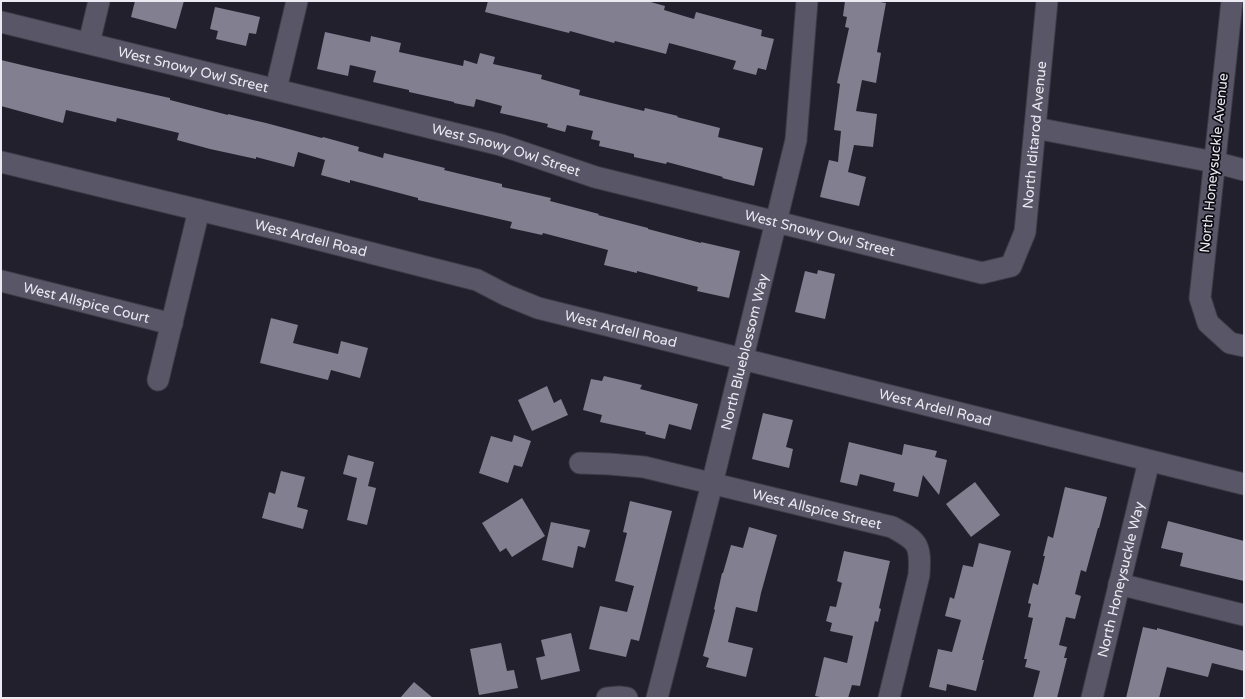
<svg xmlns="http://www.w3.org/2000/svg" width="1245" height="699" font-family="'Varela Round',sans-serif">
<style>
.building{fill:#817f90}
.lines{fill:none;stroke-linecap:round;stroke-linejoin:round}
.minor-casing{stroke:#3d3b46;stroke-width:23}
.minor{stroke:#595767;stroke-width:21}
.labels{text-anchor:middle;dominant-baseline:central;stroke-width:3.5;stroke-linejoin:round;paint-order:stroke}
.street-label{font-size:14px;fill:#ebeaf3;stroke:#0b0b11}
</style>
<rect width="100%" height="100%" fill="#22202d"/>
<g class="building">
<path d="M 135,1 L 184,1 L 176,29 L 131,17 Z"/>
<path d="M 488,1 L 647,1 L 665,6 L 664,10 L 694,19 L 696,12 L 762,30 L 761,36 L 774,39 L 766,70 L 758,68 L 756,75 L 733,69 L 736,61 L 669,43 L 666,54 L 615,41 L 614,43 L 570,31 L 569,33 L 485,12 Z"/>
<path d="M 845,1 L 874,1 L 886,3 L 877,52 L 881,53 L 876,83 L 862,80 L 856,111 L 877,114 L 873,147 L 854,145 L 848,172 L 866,177 L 859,206 L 820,197 L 829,160 L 838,162 L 841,131 L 834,130 L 840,84 L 837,83 L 849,28 L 845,27 L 847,17 L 843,16 Z"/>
<path d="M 215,7 L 260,17 L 256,34 L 249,33 L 246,46 L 216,39 L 218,31 L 210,29 Z"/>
<path d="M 325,32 L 370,42 L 371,36 L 401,43 L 399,52 L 463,66 L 464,60 L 477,64 L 480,53 L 495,57 L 493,64 L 542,75 L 541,79 L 580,90 L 579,95 L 644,111 L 645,108 L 678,116 L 677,117 L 720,128 L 718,137 L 763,148 L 754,186 L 722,178 L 723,177 L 667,162 L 666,164 L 634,157 L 634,154 L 599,146 L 600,141 L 591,139 L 593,131 L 567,125 L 565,132 L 547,127 L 548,124 L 500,113 L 502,106 L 476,99 L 474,107 L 454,103 L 454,102 L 409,92 L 409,90 L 373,82 L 376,71 L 350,65 L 348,76 L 317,69 Z"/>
<path d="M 1,60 L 43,70 L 170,98 L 170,100 L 228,115 L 228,114 L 266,123 L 322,138 L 323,137 L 359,147 L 358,151 L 383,158 L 384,153 L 445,168 L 444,170 L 502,184 L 502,187 L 551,198 L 550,201 L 599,214 L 598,215 L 648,228 L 648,229 L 701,243 L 701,242 L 740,251 L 729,298 L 697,291 L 698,287 L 637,271 L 637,273 L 604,265 L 608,250 L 543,233 L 542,235 L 510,228 L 512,222 L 418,200 L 418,198 L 350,180 L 350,183 L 321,175 L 325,160 L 298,152 L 294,167 L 256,157 L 256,159 L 210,149 L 177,140 L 179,133 L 117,118 L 116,122 L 66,110 L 63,123 L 1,106 Z"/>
<path d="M 818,270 L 835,274 L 825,319 L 795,312 L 805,271 L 817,274 Z"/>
<path d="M 271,318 L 298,325 L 293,343 L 338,354 L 341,341 L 368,348 L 360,378 L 331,370 L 328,380 L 260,363 Z"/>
<path d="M 604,376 L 642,385 L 640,389 L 698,404 L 691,430 L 669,424 L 665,439 L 645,434 L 646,432 L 600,422 L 602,415 L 583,410 L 591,379 L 602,381 Z"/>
<path d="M 547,386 L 554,403 L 561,399 L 568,415 L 532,431 L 518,400 Z"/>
<path d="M 763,413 L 793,420 L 786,447 L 793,449 L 789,468 L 752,459 Z"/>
<path d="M 514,435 L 531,441 L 522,467 L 514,465 L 508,483 L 479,473 L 491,436 L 512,442 Z"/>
<path d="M 849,442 L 902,455 L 904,444 L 937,451 L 935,457 L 947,460 L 939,495 L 923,475 L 918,497 L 893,491 L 895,483 L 860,474 L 857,486 L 840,482 Z"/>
<path d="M 348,455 L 374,462 L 368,486 L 376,488 L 367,525 L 347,520 L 357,478 L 343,474 Z"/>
<path d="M 281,471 L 305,477 L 297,507 L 308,510 L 303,529 L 262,518 L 269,492 L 275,494 Z"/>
<path d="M 975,482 L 1000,515 L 971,537 L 946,504 Z"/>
<path d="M 1065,487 L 1107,497 L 1099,528 L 1098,528 L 1086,572 L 1081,570 L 1075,594 L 1081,596 L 1075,619 L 1066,617 L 1059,645 L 1067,647 L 1064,658 L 1067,658 L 1057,698 L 1033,698 L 1040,671 L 1025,667 L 1027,659 L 1024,659 L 1033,618 L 1028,617 L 1031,604 L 1028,603 L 1033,583 L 1038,585 L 1045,556 L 1043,556 L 1048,536 L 1053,538 Z"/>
<path d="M 522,498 L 545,536 L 512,557 L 506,548 L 500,552 L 482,523 Z"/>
<path d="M 630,501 L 672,511 L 639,641 L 631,639 L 626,657 L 589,649 L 600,606 L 627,612 L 634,586 L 615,581 L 627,533 L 623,532 Z"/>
<path d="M 1168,521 L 1244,541 L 1244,581 L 1180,566 L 1183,553 L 1161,548 Z"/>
<path d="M 551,522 L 590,530 L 585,548 L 578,546 L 573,568 L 542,560 Z"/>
<path d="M 749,527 L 777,535 L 761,593 L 757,612 L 736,607 L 728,642 L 753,648 L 746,677 L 706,667 L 709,658 L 703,656 L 715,610 L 714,609 L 722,573 L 723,573 L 731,545 L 743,548 Z"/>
<path d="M 979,543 L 1011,551 L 982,660 L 984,660 L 976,691 L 947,684 L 946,691 L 929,687 L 938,649 L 952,652 L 961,620 L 945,616 L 950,597 L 954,599 L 963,565 L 973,567 Z"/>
<path d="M 844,551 L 890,561 L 879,608 L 881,609 L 878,622 L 875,621 L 860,686 L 852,685 L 848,698 L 825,698 L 815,696 L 824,657 L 847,663 L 853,636 L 830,631 L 832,623 L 826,621 L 830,606 L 836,607 L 842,583 L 837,581 Z"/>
<path d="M 1143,627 L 1157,630 L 1157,628 L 1244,651 L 1244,671 L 1212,663 L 1208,677 L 1167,667 L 1159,698 L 1126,698 Z"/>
<path d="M 571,633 L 580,671 L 541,680 L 536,658 L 545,656 L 541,640 Z"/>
<path d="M 501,643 L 507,671 L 514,670 L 518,688 L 479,695 L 470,649 Z"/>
<path d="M 414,682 L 433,698 L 400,698 Z"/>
</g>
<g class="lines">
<defs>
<g id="minor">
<path d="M 1232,1 L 1200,298 L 1208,323 L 1230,343 L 1244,346"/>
<path id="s1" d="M 1,22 L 501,145 L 595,177 L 982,273 L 1011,266 L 1025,232 L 1047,1"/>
<path d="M 89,43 L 99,1"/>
<path d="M 276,89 L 297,1"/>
<path d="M 1035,128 L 1214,162 L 1244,170"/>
<path id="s2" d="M 1,162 L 273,228 L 477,280 L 506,295 L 538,308 L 1244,484"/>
<path id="s3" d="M 1,281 L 172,324"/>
<path d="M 158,380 L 199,210"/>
<path id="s4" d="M 580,463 L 609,464 L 644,467 L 892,527 C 918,541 921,544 919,575 L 889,698"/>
<path d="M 1119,584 L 1244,615"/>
<path d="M 607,698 L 619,697 L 627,698"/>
<path id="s5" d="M 657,698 L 712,484 L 796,140 L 807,1"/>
<path id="s6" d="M 1092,698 L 1149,461"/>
</g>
</defs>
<use href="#minor" class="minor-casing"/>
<use href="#minor" class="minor"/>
</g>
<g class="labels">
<g class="street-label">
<text stroke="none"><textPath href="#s1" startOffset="198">West Snowy Owl Street</textPath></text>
<text stroke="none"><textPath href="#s1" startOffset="1177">North Iditarod Avenue</textPath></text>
<text stroke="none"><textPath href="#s1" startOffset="521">West Snowy Owl Street</textPath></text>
<text transform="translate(1214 163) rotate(-84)">North Honeysuckle Avenue</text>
<text stroke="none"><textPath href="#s1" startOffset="846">West Snowy Owl Street</textPath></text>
<text stroke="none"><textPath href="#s2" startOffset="319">West Ardell Road</textPath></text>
<text stroke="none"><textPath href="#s3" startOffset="88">West Allspice Court</textPath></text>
<text stroke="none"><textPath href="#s2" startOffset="643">West Ardell Road</textPath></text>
<text stroke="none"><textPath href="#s5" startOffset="357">North Blueblossom Way</textPath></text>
<text stroke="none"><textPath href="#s2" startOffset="967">West Ardell Road</textPath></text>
<text stroke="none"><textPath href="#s4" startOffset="242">West Allspice Street</textPath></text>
<text stroke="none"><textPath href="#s6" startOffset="122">North Honeysuckle Way</textPath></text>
</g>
</g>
<rect width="1245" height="699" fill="none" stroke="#ebeaf3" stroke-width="4"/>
</svg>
